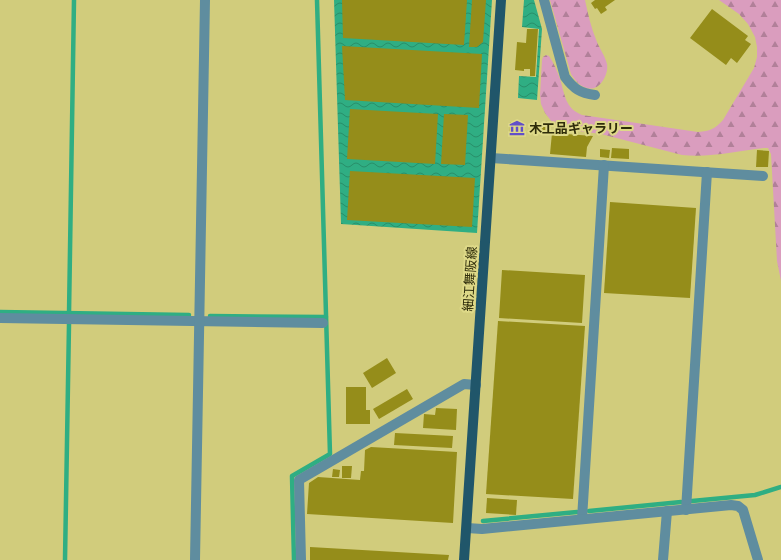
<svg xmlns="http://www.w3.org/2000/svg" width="781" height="560" font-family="'Fira Sans','Noto Sans JP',sans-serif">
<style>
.forest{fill:url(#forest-firs)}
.water{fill:url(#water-waves)}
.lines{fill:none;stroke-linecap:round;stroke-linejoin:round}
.stream{stroke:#2fae83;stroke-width:4.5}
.building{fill:#958d1a}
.minor{stroke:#5f8d9f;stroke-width:10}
.major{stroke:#20566a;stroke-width:10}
.labels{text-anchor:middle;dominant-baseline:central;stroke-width:4;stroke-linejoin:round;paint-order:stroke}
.poi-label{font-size:13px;font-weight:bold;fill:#2e2c0a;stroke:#ded988;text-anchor:start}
.street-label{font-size:13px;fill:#2e2c0a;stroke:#ded988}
</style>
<defs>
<pattern id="forest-firs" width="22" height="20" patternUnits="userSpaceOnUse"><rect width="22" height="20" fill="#da9dbe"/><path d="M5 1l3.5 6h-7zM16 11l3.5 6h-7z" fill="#b18099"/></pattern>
<pattern id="water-waves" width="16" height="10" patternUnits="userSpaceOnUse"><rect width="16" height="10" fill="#2fae83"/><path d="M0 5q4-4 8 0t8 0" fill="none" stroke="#288e69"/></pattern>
</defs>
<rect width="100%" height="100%" fill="#d1cc7c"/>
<g class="forest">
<path d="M 550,0 L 585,0 C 588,14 591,28 597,42 C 600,49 605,56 607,64 C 609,75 599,92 587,88 C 579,86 575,80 571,74 Z"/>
<path d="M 719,0 L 781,0 L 781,281 L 777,261 L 771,154 L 768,148 L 764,148 C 737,151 710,158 682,155 L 601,134 L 571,130 L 561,127 L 552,122 L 545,113 L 541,104 L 540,95 L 542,60 L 543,57 L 546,55 L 549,56 C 554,63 557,71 560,79 C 565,95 565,108 582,115 L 698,132 C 710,131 715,129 723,120 L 754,68 L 757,57 L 757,47 L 755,37 L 748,24 L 739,14 Z"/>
</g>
<g class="water">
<path d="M 334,0 L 492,0 L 477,233 L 341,224 Z"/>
<path d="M 524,0 L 534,0 L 542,29 L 537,100 L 518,98 L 519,76 L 536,77 L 539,29 L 522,27 Z"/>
</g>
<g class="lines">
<g class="stream">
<path d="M 0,312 L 189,315"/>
<path d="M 69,314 L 74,0"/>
<path d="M 210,316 L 326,317"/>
<path d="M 692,501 L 755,495 L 781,487"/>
<path d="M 589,511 L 681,502"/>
<path d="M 483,521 L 577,512"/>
<path d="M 65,560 L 69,324"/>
<path d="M 294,560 L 292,476 L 330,454 L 317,0"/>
</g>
</g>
<g class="building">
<path d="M 342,0 L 467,0 L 464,45 L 343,38 Z"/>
<path d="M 472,0 L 486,0 L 483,42 L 477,47 L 469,47 Z"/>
<path d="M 595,0 L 615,0 L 605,7 L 607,10 L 601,14 L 597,8 L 595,9 L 591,3 Z"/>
<path d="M 712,9 L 748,36 L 745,40 L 751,44 L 737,63 L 731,58 L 726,65 L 690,38 Z"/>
<path d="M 527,29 L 538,29 L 535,76 L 530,76 L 530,69 L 524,69 L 524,71 L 515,70 L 517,42 L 526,43 Z"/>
<path d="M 342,46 L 482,54 L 479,108 L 345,100 Z"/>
<path d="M 350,109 L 438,114 L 435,164 L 347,159 Z"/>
<path d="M 444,114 L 468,115 L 465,165 L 441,164 Z"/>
<path d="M 547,121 L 550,132 L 542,134 L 539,124 Z"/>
<path d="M 510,122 L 524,123 L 524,133 L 509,132 Z"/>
<path d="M 552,133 L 593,136 L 587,147 L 586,157 L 550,154 Z"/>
<path d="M 612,148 L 629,149 L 629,159 L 611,158 Z"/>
<path d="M 600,149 L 610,150 L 609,158 L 600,157 Z"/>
<path d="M 757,150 L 769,151 L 768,167 L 756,167 Z"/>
<path d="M 350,171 L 475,178 L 472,227 L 347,220 Z"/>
<path d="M 610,202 L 696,208 L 690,298 L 604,293 Z"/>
<path d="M 502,270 L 585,275 L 582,323 L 499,318 Z"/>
<path d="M 498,321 L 585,326 L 573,499 L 486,494 Z"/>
<path d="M 387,358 L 396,373 L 372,388 L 363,373 Z"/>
<path d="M 346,387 L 366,387 L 366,410 L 370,410 L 370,424 L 346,424 Z"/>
<path d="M 407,389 L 413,399 L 379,419 L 373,409 Z"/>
<path d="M 436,408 L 457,409 L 456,430 L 423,428 L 424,414 L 435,415 Z"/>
<path d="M 395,433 L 453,436 L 452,448 L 394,445 Z"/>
<path d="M 371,447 L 457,452 L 453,523 L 307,514 L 309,483 L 318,477 L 360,480 L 361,471 L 364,471 L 365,450 Z"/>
<path d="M 342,466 L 352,466 L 351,478 L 342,478 Z"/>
<path d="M 333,469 L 340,470 L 339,477 L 332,477 Z"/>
<path d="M 487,498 L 517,500 L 516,515 L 486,513 Z"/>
<path d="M 310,547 L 449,555 L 448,560 L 310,560 Z"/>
</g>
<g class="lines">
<g class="minor">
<path d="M 544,0 L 565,77 C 574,89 580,93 595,95"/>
<path d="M 491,158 L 763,176"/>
<path d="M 0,318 L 323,323"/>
<path d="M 686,510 L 707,172"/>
<path d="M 582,519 L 604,165"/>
<path d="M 467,528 L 482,529 L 731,505 L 738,506 L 743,510 L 758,560"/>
<path d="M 195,560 L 205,0"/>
<path d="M 301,560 L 299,480 L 464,384 L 476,385"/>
<path d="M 663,560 L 667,511"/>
</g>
<path class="major" d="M 464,560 L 501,0"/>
</g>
<defs>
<symbol id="museum-bare" viewBox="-9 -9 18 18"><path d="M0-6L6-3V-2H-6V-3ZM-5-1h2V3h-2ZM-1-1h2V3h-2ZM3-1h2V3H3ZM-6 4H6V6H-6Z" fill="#624fc8" stroke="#ded988" stroke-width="2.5" paint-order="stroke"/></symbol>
</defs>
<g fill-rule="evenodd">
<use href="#museum-bare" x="506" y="117" width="22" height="22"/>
</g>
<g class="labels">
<g class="poi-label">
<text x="529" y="128">木工品ギャラリー</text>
</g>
<g class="street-label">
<text transform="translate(470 279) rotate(-86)">細江舞阪線</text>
</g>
</g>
</svg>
